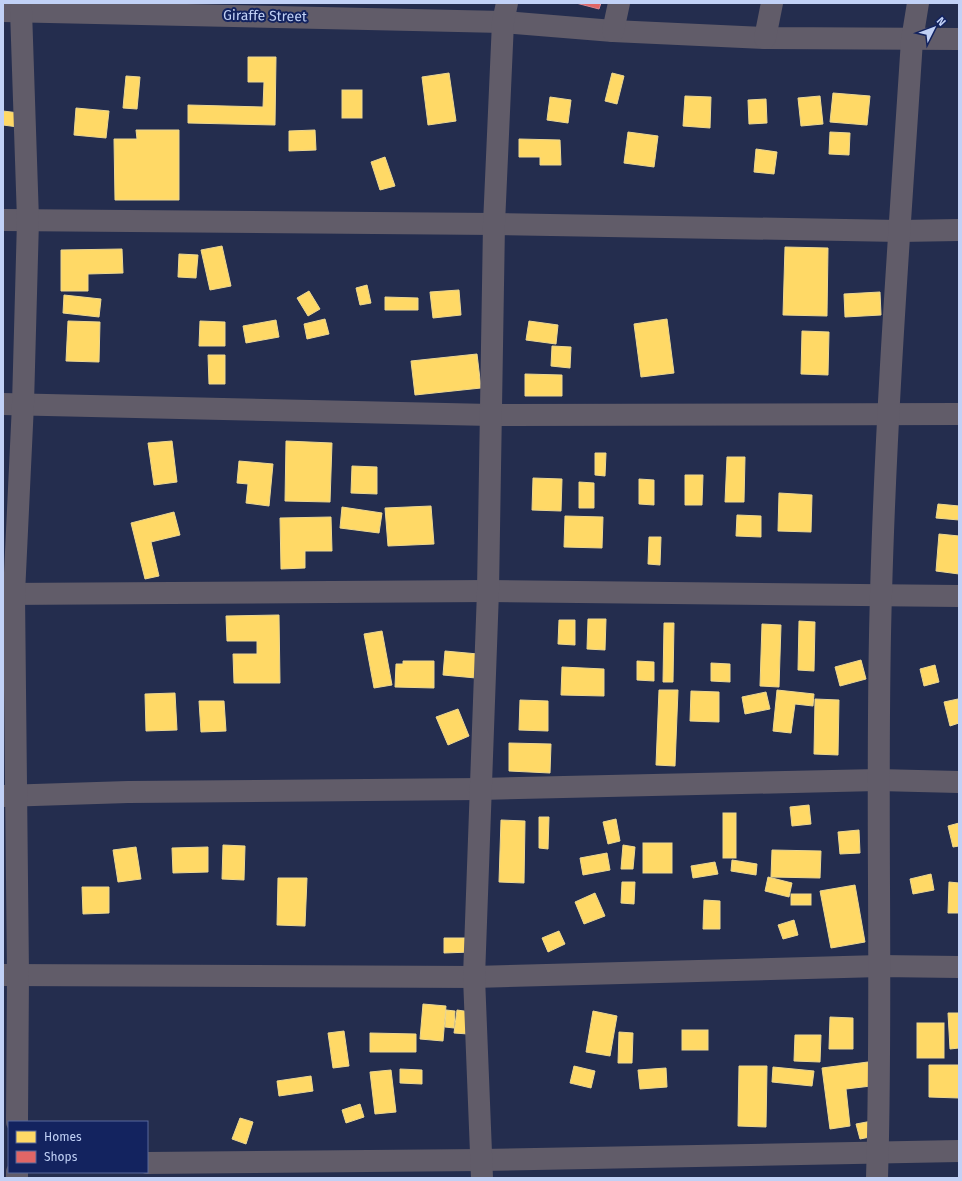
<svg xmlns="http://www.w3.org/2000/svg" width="962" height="1181" font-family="'Fira Sans',sans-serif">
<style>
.homes{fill:#ffd966;stroke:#ecd791}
.shops{fill:#e06666;stroke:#d78691}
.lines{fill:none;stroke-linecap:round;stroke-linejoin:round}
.minor{stroke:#615c69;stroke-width:22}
.labels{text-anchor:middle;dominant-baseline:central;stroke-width:4;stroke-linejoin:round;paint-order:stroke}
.street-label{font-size:14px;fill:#c1d1f6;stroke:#13235f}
</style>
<rect width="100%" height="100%" fill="#242d4e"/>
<g class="homes">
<path d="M 248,57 L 276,57 L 275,125 L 188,123 L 188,105 L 263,107 L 264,82 L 248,82 Z"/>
<path d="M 449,73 L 456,121 L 428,125 L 422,77 Z"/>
<path d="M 612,73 L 624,76 L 617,104 L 605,101 Z"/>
<path d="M 126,76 L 140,77 L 137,109 L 123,108 Z"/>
<rect x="342" y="90" width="20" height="28"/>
<path d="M 833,93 L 870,96 L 867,125 L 830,122 Z"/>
<path d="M 685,96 L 711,97 L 710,128 L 683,126 Z"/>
<path d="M 820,96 L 823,124 L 801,126 L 798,98 Z"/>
<path d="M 550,97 L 571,100 L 568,123 L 547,120 Z"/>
<path d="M 766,99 L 767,123 L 749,124 L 748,100 Z"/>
<path d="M 76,108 L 109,111 L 106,138 L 74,135 Z"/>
<path d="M 3,111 L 19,113 L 18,127 L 3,125 Z"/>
<path d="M 136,130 L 179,130 L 179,200 L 115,200 L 114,139 L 137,139 Z"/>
<path d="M 315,130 L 316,150 L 289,151 L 289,131 Z"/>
<path d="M 628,132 L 658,136 L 654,167 L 624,163 Z"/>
<path d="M 830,132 L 850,133 L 849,155 L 829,154 Z"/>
<path d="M 519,139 L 560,140 L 561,165 L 540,165 L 540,157 L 519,157 Z"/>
<path d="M 756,149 L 777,152 L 774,174 L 754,172 Z"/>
<path d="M 385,157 L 395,186 L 380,190 L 371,162 Z"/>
<path d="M 222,246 L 231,286 L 210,290 L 201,250 Z"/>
<path d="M 785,247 L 828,248 L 827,316 L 783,315 Z"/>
<path d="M 122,249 L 123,273 L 88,274 L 88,291 L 61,291 L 61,250 Z"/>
<path d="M 179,254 L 198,255 L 196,278 L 178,277 Z"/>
<path d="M 367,285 L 371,303 L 360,305 L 356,288 Z"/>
<path d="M 459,290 L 461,315 L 433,318 L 430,292 Z"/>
<path d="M 309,291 L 320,309 L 308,316 L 297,298 Z"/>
<path d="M 880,292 L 881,315 L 845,317 L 844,294 Z"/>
<path d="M 64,295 L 101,299 L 99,317 L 63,313 Z"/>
<path d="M 385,297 L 418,298 L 418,310 L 385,310 Z"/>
<path d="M 325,319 L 329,334 L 307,339 L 304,324 Z"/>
<path d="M 667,319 L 674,373 L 641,377 L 634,324 Z"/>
<path d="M 276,320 L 279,337 L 246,343 L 243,326 Z"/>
<path d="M 68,321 L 100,322 L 99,362 L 66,361 Z"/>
<path d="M 200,321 L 225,322 L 225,346 L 199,346 Z"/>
<path d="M 529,321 L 558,325 L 556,344 L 526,340 Z"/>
<path d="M 802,331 L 829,332 L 828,375 L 801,374 Z"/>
<path d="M 552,346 L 571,347 L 570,368 L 551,366 Z"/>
<path d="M 477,354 L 481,388 L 415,395 L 411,361 Z"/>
<path d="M 208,355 L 225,355 L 225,384 L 209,384 Z"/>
<path d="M 525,374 L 562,375 L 562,396 L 525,396 Z"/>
<path d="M 172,441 L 177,482 L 154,485 L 148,443 Z"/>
<path d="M 286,441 L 332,443 L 330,502 L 285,501 Z"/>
<path d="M 595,453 L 606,453 L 605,476 L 595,475 Z"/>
<path d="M 727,457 L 745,457 L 744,502 L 725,502 Z"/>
<path d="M 239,461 L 273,464 L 269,506 L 246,503 L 248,484 L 237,483 Z"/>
<path d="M 352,466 L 377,467 L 377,494 L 351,493 Z"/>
<path d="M 685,475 L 703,475 L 702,505 L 685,505 Z"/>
<path d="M 533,478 L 562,479 L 561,511 L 532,510 Z"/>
<path d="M 639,479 L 654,480 L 654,505 L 639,504 Z"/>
<path d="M 579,482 L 594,483 L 594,508 L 579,508 Z"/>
<path d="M 779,493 L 812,495 L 811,532 L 778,531 Z"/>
<path d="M 938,504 L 959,506 L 959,520 L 936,518 Z"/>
<path d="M 431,506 L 434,544 L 388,546 L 385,508 Z"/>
<path d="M 342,507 L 382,513 L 379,533 L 340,528 Z"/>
<path d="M 174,512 L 180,535 L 151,542 L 159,576 L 145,579 L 131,523 Z"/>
<path d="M 737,515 L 761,516 L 761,537 L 736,536 Z"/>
<path d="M 565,516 L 603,517 L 602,548 L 564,547 Z"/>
<path d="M 331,517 L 332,551 L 305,551 L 305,568 L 281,569 L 280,518 Z"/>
<path d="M 939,534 L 959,536 L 959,574 L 936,571 Z"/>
<path d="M 649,537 L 661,537 L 660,565 L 648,564 Z"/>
<path d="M 279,615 L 280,683 L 234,683 L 233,654 L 257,654 L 257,641 L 227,641 L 226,616 Z"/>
<path d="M 588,619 L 606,619 L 605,650 L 587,649 Z"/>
<path d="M 559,620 L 575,620 L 575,645 L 558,644 Z"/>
<path d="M 799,621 L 815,622 L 814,671 L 798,670 Z"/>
<path d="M 664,623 L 674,623 L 673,682 L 663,682 Z"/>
<path d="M 762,624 L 781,625 L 779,687 L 760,686 Z"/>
<path d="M 382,631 L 392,685 L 374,688 L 364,634 Z"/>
<path d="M 445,651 L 478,654 L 476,678 L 443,675 Z"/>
<path d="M 861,660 L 866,679 L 840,686 L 835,667 Z"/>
<path d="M 403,661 L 434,661 L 434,688 L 395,687 L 396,664 L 403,664 Z"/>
<path d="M 637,661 L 654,662 L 654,681 L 637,680 Z"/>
<path d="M 711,663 L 730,664 L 730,682 L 711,681 Z"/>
<path d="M 935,665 L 939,682 L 924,686 L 920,669 Z"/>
<path d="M 562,667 L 604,669 L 604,696 L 561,695 Z"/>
<path d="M 659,690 L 678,690 L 675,766 L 656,765 Z"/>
<path d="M 777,690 L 814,694 L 813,706 L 795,704 L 791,733 L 773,731 Z"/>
<path d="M 691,691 L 719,692 L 719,722 L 690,721 Z"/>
<path d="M 766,692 L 770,709 L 745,714 L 742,697 Z"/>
<path d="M 175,693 L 177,730 L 146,731 L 145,694 Z"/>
<path d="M 815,699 L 839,700 L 838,755 L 814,754 Z"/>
<path d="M 958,699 L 959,723 L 950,726 L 944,702 Z"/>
<path d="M 520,700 L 548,701 L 548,731 L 519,730 Z"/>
<path d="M 199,701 L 224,701 L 226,731 L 201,732 Z"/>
<path d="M 458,709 L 469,736 L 448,745 L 436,717 Z"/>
<path d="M 509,743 L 551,744 L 550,773 L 509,771 Z"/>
<path d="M 809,805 L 811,824 L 792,826 L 790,807 Z"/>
<rect x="723" y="813" width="13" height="45"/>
<path d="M 539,817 L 549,817 L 548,849 L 539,848 Z"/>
<path d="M 616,819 L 620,841 L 608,844 L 603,822 Z"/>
<path d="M 501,820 L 525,821 L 524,883 L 499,882 Z"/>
<path d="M 959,823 L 959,846 L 953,847 L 948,826 Z"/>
<path d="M 859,830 L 860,853 L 840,854 L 838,832 Z"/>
<rect x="643" y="843" width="29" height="30"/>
<path d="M 223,845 L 245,846 L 244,880 L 222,879 Z"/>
<path d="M 623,845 L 635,847 L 633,869 L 621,869 Z"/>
<path d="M 136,847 L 141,879 L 118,882 L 113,850 Z"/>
<path d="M 208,847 L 208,872 L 173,873 L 172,848 Z"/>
<path d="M 772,850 L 821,851 L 820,878 L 771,877 Z"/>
<path d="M 607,853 L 610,870 L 583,875 L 580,858 Z"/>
<path d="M 732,860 L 757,864 L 756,875 L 731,871 Z"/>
<path d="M 715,862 L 718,874 L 693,878 L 691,866 Z"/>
<path d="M 931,874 L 934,890 L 913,894 L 910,879 Z"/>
<path d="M 768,877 L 792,883 L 789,897 L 765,891 Z"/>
<path d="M 278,878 L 307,878 L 305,926 L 277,925 Z"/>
<path d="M 622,882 L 635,882 L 634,904 L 621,903 Z"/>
<path d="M 949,882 L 959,883 L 959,913 L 948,913 Z"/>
<path d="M 855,885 L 865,942 L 831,948 L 820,891 Z"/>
<path d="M 82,887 L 109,887 L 109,913 L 83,914 Z"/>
<path d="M 595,893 L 605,916 L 584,924 L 575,902 Z"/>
<rect x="791" y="894" width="20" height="11"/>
<path d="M 704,900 L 720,901 L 720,929 L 703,929 Z"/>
<path d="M 794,920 L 798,935 L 783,939 L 778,925 Z"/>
<path d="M 559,931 L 565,944 L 548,952 L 542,938 Z"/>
<path d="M 444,938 L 471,938 L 471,952 L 444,953 Z"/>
<path d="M 423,1004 L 446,1006 L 443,1041 L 420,1039 Z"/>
<path d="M 446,1010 L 455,1011 L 454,1028 L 445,1027 Z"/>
<path d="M 457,1010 L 471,1012 L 468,1034 L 454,1033 Z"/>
<path d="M 593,1011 L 617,1016 L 610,1056 L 586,1052 Z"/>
<path d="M 948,1013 L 959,1013 L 959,1048 L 950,1049 Z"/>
<path d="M 830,1017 L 853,1018 L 853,1049 L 829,1049 Z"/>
<rect x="917" y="1023" width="27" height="35"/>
<rect x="682" y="1030" width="26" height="20"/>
<path d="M 344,1031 L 349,1066 L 333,1068 L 328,1033 Z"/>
<path d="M 619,1032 L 633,1033 L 632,1063 L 618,1063 Z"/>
<path d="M 370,1033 L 416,1034 L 416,1052 L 370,1052 Z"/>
<path d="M 795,1035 L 821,1035 L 820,1062 L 794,1061 Z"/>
<path d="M 868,1062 L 871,1086 L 846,1089 L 850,1126 L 830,1129 L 822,1068 Z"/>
<path d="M 929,1065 L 959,1065 L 959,1098 L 929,1097 Z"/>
<path d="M 574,1066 L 595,1071 L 591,1088 L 570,1083 Z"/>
<path d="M 739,1066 L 767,1066 L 766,1127 L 738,1126 Z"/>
<path d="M 773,1067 L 814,1071 L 812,1086 L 772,1082 Z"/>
<path d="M 666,1068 L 667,1087 L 640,1089 L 638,1070 Z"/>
<path d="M 400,1069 L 422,1070 L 422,1084 L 400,1083 Z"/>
<path d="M 391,1070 L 396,1112 L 375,1114 L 370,1072 Z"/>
<path d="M 311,1076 L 313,1091 L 279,1096 L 277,1081 Z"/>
<path d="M 360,1104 L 364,1117 L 346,1123 L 342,1110 Z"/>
<path d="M 240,1118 L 253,1122 L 246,1144 L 232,1139 Z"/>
<path d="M 872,1121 L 875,1136 L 860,1139 L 856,1124 Z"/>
</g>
<path class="shops" d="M 576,3 L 601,3 L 599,9 Z"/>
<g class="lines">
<g class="minor">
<path d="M 3,11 L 503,22 L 613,31 L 765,38 L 959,39"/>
<path d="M 613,31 L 619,3"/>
<path d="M 765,38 L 772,3"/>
<path d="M 3,220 L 494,224 L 900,231 L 959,230"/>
<path d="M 3,404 L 491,415 L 959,414"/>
<path d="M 3,594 L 488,591 L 959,596"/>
<path d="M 3,796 L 128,792 L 480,789 L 878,780 L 959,782"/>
<path d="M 4,975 L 474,977 L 880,966 L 959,967"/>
<path d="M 17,1122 L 18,975 L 14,594 L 23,404 L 28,220 L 21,10"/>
<path d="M 147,1163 L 482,1160 L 959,1151"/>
<path d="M 17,1172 L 17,1178"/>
<path d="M 482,1178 L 474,977 L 488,591 L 494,224 L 503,22 L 507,3"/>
<path d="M 877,1178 C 883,983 875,789 881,594 C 886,409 900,225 912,40 L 918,3"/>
</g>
</g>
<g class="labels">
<g class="street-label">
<text transform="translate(265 16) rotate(1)">Giraffe Street</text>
</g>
</g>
<rect width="962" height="1181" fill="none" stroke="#c1d1f6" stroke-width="8"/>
<rect x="8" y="1121" width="140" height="52" fill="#13235f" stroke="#59699b"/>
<rect x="16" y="1131" width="20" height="12" fill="#ffd966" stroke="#59699b"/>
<text x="44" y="1141" font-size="12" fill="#c1d1f6">Homes</text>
<rect x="16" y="1151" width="20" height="12" fill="#e06666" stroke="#59699b"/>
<text x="44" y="1161" font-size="12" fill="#c1d1f6">Shops</text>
<g transform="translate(934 28) rotate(48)" stroke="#13235f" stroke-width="3" paint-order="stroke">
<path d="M0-3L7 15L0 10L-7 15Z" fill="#c1d1f6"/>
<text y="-6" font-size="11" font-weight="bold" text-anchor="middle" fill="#c1d1f6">N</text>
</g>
</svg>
